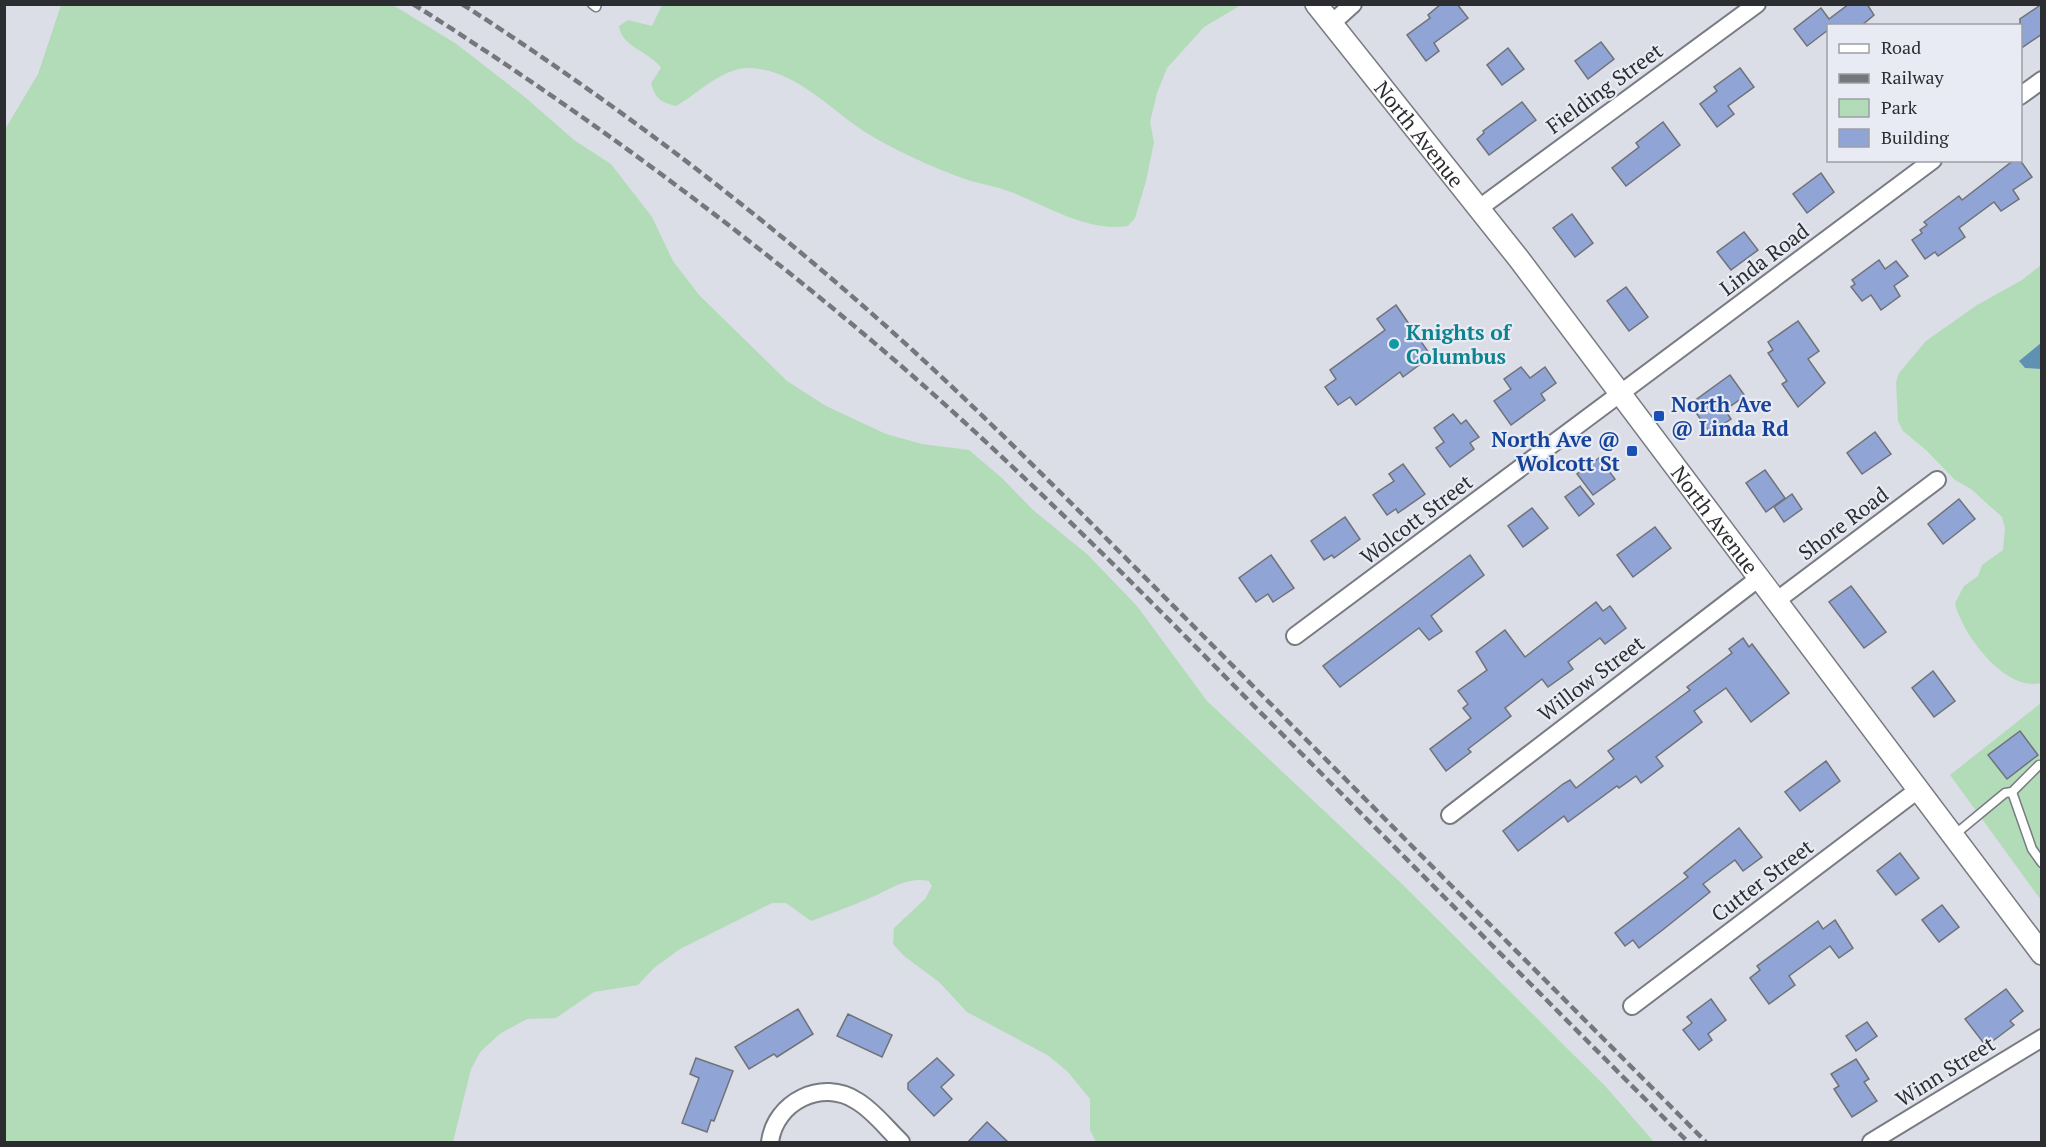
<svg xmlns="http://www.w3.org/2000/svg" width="2046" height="1147" font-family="'PT Serif',serif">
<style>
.green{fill:#b2dcb8}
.water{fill:#5f91b3}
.building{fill:#90a5d5;stroke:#6f7278;stroke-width:1.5}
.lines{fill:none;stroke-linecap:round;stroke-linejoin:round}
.service-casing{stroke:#787b82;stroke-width:11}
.minor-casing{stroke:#787b82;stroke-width:20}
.tertiary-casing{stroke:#787b82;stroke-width:24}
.service{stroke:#fff;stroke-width:8}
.minor{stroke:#fff;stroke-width:16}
.tertiary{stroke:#fff;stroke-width:21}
.rail{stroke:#75777c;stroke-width:4.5;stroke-dasharray:9 4.5;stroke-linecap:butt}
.culture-dot{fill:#0f9aa8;stroke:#e8ebf3;stroke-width:2}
.transit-dot{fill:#1a4fb4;stroke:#e8ebf3;stroke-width:2}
.labels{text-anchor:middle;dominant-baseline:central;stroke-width:4.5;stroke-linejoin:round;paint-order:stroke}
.street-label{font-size:21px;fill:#2c2d30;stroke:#e8ebf3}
.culture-label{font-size:21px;font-weight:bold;fill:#0d838f;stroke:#e8ebf3;text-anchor:start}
.transit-label{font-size:21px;font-weight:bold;fill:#164399;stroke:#e8ebf3;text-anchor:start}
</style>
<rect width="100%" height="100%" fill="#dbdee6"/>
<g class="green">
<path d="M 61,5 L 393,5 L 455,43 L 526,98 L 574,140 L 611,164 L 652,217 L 673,261 L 699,295 L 787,381 L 826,406 L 886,434 L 922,444 L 969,450 L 1003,479 L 1033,510 L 1087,554 L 1137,606 L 1207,701 L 1401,883 L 1606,1087 L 1654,1142 L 1096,1142 L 1090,1130 L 1090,1099 L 1068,1072 L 1049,1056 L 967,1012 L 939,982 L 904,956 L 893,944 L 894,928 L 925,899 L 932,886 L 929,881 C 907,876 891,889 872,897 C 852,906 831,913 811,921 L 786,903 L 772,903 L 680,949 L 654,968 L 638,985 L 594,992 L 556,1018 L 527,1019 L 501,1033 L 481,1051 L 471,1069 L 453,1142 L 5,1142 L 4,131 L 38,74 Z"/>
<path d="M 662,5 L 1241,5 L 1204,27 L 1167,68 L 1157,93 L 1150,122 L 1154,142 L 1146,181 L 1135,218 L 1128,226 C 1087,233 1044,204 1008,191 C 995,186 981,184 968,180 C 938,170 892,149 865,132 C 830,109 796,71 752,68 C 723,66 699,93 676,106 C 661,102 655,99 651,83 L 661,68 C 651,52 621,47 619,26 L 628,20 L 652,26 Z"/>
<path d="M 2041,265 L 2041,343 L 2028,354 L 2037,369 L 2041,369 L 2041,683 C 2005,692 1962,634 1955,603 L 1964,586 L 1978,576 L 1982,565 L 2003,550 L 2005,528 L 2002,517 L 1971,489 L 1955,480 L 1926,450 L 1903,431 L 1898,421 L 1896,382 L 1899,373 L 1926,341 L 1977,305 L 2022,280 Z"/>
<path d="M 2041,703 L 2041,900 L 1950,775 Z"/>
</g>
<path class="water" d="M 2041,343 L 2041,369 L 2025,368 L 2019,361 Z"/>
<g class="building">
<path d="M 1441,4 L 1457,4 L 1468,18 L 1434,43 L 1439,51 L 1426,61 L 1407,35 L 1430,18 L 1428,15 Z"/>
<path d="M 1849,4 L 1867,4 L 1874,15 L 1861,26 L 1828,26 L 1828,30 L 1807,46 L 1794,29 L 1821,8 L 1829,19 Z"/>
<path d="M 2042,4 L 2042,34 L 2020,49 L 2020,19 Z"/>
<path d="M 1601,42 L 1614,59 L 1588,79 L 1575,61 Z"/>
<path d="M 1508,48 L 1524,69 L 1502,85 L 1487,65 Z"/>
<path d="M 1740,68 L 1754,87 L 1728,106 L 1734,114 L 1717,127 L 1700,104 L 1717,91 L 1714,87 Z"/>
<path d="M 1522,102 L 1536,120 L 1489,155 L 1477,139 L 1484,133 L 1483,131 Z"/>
<path d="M 1663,122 L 1680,145 L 1626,186 L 1612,168 L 1639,147 L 1636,143 Z"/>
<path d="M 2014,160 L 2020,160 L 2032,177 L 2013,190 L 2019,199 L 2001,211 L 1994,202 L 1959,228 L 1965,237 L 1938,256 L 1935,252 L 1925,259 L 1912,240 L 1922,233 L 1920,230 L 1927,225 L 1924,222 L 1959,196 L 1962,200 Z"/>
<path d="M 1821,173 L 1834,192 L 1807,213 L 1793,194 Z"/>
<path d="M 1572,214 L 1593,243 L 1575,257 L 1553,228 Z"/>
<path d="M 1744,232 L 1758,250 L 1731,270 L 1717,252 Z"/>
<path d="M 1879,260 L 1885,269 L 1896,261 L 1908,276 L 1894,286 L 1900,296 L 1881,310 L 1871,295 L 1862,301 L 1851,287 L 1855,284 L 1852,280 Z"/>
<path d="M 1626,287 L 1648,317 L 1629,331 L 1607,301 Z"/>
<path d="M 1396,305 L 1431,356 L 1403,377 L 1400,372 L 1356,405 L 1350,397 L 1338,405 L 1325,387 L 1336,379 L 1330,370 L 1385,330 L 1377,319 Z"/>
<path d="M 1798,321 L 1819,351 L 1808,359 L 1825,383 L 1798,407 L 1782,384 L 1787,381 L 1768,353 L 1773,350 L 1768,342 Z"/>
<path d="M 1521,367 L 1530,378 L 1545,367 L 1556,383 L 1541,394 L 1545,400 L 1511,425 L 1494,401 L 1511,389 L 1504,379 Z"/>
<path d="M 1730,375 L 1745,396 L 1725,410 L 1731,419 L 1710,433 L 1690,404 Z"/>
<path d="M 1453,414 L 1461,424 L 1466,420 L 1479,437 L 1470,443 L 1474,449 L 1450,467 L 1436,448 L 1444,442 L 1434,428 Z"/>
<path d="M 1875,432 L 1891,454 L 1862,474 L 1847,453 Z"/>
<path d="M 1599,458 L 1615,479 L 1593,495 L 1577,474 Z"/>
<path d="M 1403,464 L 1425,494 L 1398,513 L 1396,509 L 1387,515 L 1373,495 L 1394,481 L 1389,474 Z"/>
<path d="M 1765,470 L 1785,498 L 1766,512 L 1746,483 Z"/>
<path d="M 1580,486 L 1594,504 L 1579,516 L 1565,497 Z"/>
<path d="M 1792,494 L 1802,509 L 1784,522 L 1774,507 Z"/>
<path d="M 1959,499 L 1975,519 L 1943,544 L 1928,524 Z"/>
<path d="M 1532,508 L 1548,528 L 1523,547 L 1508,526 Z"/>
<path d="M 1345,517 L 1360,539 L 1334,558 L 1332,555 L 1324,560 L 1311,541 Z"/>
<path d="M 1655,527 L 1671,548 L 1633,577 L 1617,555 Z"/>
<path d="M 1271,555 L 1294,588 L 1273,602 L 1268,594 L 1256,602 L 1239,578 Z"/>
<path d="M 1470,555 L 1484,575 L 1431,616 L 1442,631 L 1429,640 L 1419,628 L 1340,687 L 1323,666 Z"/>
<path d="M 1851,586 L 1886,632 L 1864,648 L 1829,602 Z"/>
<path d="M 1596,602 L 1603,611 L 1610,606 L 1626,628 L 1605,644 L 1600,638 L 1568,662 L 1573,669 L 1548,687 L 1542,679 L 1505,708 L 1511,716 L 1468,749 L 1471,752 L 1446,771 L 1430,749 L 1471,718 L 1463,708 L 1468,704 L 1458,691 L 1487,670 L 1476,652 L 1505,630 L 1525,657 Z"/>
<path d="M 1743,638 L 1749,647 L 1752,644 L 1789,693 L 1751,722 L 1726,688 L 1694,711 L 1702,722 L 1656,757 L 1663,766 L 1641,783 L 1636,776 L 1619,788 L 1617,786 L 1568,822 L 1564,816 L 1518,851 L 1503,831 L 1563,784 L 1570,780 L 1576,788 L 1614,759 L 1608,751 L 1690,690 L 1687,687 L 1732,653 L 1729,649 Z"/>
<path d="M 1933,671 L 1955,701 L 1934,717 L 1912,688 Z"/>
<path d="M 2020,731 L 2038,755 L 2007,779 L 1988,755 Z"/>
<path d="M 1826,761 L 1840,781 L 1800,811 L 1785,792 Z"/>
<path d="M 1739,828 L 1762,857 L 1743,871 L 1735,860 L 1703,884 L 1710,892 L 1665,928 L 1639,948 L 1633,940 L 1625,946 L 1615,933 L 1688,877 L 1684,873 Z"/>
<path d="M 1900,853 L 1919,878 L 1896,895 L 1877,871 Z"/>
<path d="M 1942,905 L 1959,927 L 1939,942 L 1922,920 Z"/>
<path d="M 1835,920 L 1853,948 L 1839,958 L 1830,946 L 1789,976 L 1795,985 L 1769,1004 L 1750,978 L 1760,970 L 1757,966 L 1818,921 L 1823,929 Z"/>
<path d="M 2006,989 L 2023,1011 L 2010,1021 L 2014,1025 L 1986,1046 L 1965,1019 Z"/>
<path d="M 1711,999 L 1726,1020 L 1708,1034 L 1712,1040 L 1699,1050 L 1683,1030 L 1692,1023 L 1687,1017 Z"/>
<path d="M 798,1009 L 813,1034 L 777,1057 L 774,1054 L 749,1069 L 735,1047 Z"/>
<path d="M 848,1014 L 892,1035 L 882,1057 L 837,1036 Z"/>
<path d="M 1867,1022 L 1877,1036 L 1856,1051 L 1846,1036 Z"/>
<path d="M 696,1058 L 733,1071 L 714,1121 L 711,1120 L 707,1132 L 682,1123 L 699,1078 L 690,1074 Z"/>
<path d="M 937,1058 L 954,1075 L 941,1087 L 952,1099 L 934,1116 L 908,1089 L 908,1083 Z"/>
<path d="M 1856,1059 L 1869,1079 L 1864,1082 L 1877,1101 L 1852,1117 L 1834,1089 L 1839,1086 L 1831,1074 Z"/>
<path d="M 987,1122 L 1009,1143 L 967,1143 Z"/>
</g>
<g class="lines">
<defs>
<g id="service">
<path d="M 592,4 L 596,7 L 597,4"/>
<path d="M 2012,792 L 2039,765"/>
<path d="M 1953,836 L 2005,793 L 2012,792 L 2032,849 L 2042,863"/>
</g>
<g id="minor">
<path d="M 1331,24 L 1353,4"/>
<path d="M 2020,96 L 2042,80"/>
<path d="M 1478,209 L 1757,4"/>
<path d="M 1776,601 L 1937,480"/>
<path d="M 1295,636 L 1933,160"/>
<path d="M 1450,815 L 1759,578"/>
<path d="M 1632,1006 L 1919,789"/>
<path d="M 770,1142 C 775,1102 822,1078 857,1101 C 874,1111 887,1129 901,1142"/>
<path d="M 1871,1142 L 2042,1038"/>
</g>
<g id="tertiary">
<path id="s1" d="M 1316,4 L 1519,259 L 2042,954"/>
</g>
</defs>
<use href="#service" class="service-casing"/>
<use href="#minor" class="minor-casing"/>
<use href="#tertiary" class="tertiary-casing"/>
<use href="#service" class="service"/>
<use href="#minor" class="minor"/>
<use href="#tertiary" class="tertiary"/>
<g class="rail">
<path d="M 413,4 C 571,104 722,215 865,335 C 1003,451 1130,580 1257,709 C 1401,853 1544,998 1688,1142"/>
<path d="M 462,4 C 606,97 742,199 870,312 C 943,376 1012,444 1080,512 L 1706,1142"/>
</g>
</g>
<circle class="culture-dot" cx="1394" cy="344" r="6"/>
<g class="transit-dot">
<rect x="1653" y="410" width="12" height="12" rx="3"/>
<rect x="1626" y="445" width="12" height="12" rx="3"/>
</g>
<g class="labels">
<g class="street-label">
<text transform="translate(1604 88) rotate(-36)">Fielding Street</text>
<text stroke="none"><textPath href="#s1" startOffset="166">North Avenue</textPath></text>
<text transform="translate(1764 259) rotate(-37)">Linda Road</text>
<text transform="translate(1416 519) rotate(-37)">Wolcott Street</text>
<text stroke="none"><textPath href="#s1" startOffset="652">North Avenue</textPath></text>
<text transform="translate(1843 523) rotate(-37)">Shore Road</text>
<text transform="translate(1591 678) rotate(-37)">Willow Street</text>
<text transform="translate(1762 880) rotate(-37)">Cutter Street</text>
<text transform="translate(1945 1071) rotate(-32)">Winn Street</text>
</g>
<g class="culture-label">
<text x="1406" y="332">Knights of<tspan x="1406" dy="24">Columbus</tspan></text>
</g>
<g class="transit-label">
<text x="1671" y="404">North Ave<tspan x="1671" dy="24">@ Linda Rd</tspan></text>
<text x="1620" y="439" text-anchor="end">North Ave @<tspan x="1620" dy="24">Wolcott St</tspan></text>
</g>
</g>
<rect width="2046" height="1147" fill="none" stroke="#2c2d30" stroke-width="12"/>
<rect x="1827" y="24" width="195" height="138" fill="#e8ebf3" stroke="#9d9fa5" stroke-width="1.5"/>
<rect x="1839" y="44" width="30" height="9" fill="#ffffff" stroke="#9d9fa5" stroke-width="1.5"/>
<text x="1881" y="54" font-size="18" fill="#2c2d30">Road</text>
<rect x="1839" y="74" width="30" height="9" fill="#75777c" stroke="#9d9fa5" stroke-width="1.5"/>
<text x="1881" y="84" font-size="18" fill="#2c2d30">Railway</text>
<rect x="1839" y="99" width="30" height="18" fill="#b2dcb8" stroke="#9d9fa5" stroke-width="1.5"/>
<text x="1881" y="114" font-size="18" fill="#2c2d30">Park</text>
<rect x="1839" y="129" width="30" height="18" fill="#90a5d5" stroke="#9d9fa5" stroke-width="1.5"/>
<text x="1881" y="144" font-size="18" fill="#2c2d30">Building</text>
</svg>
